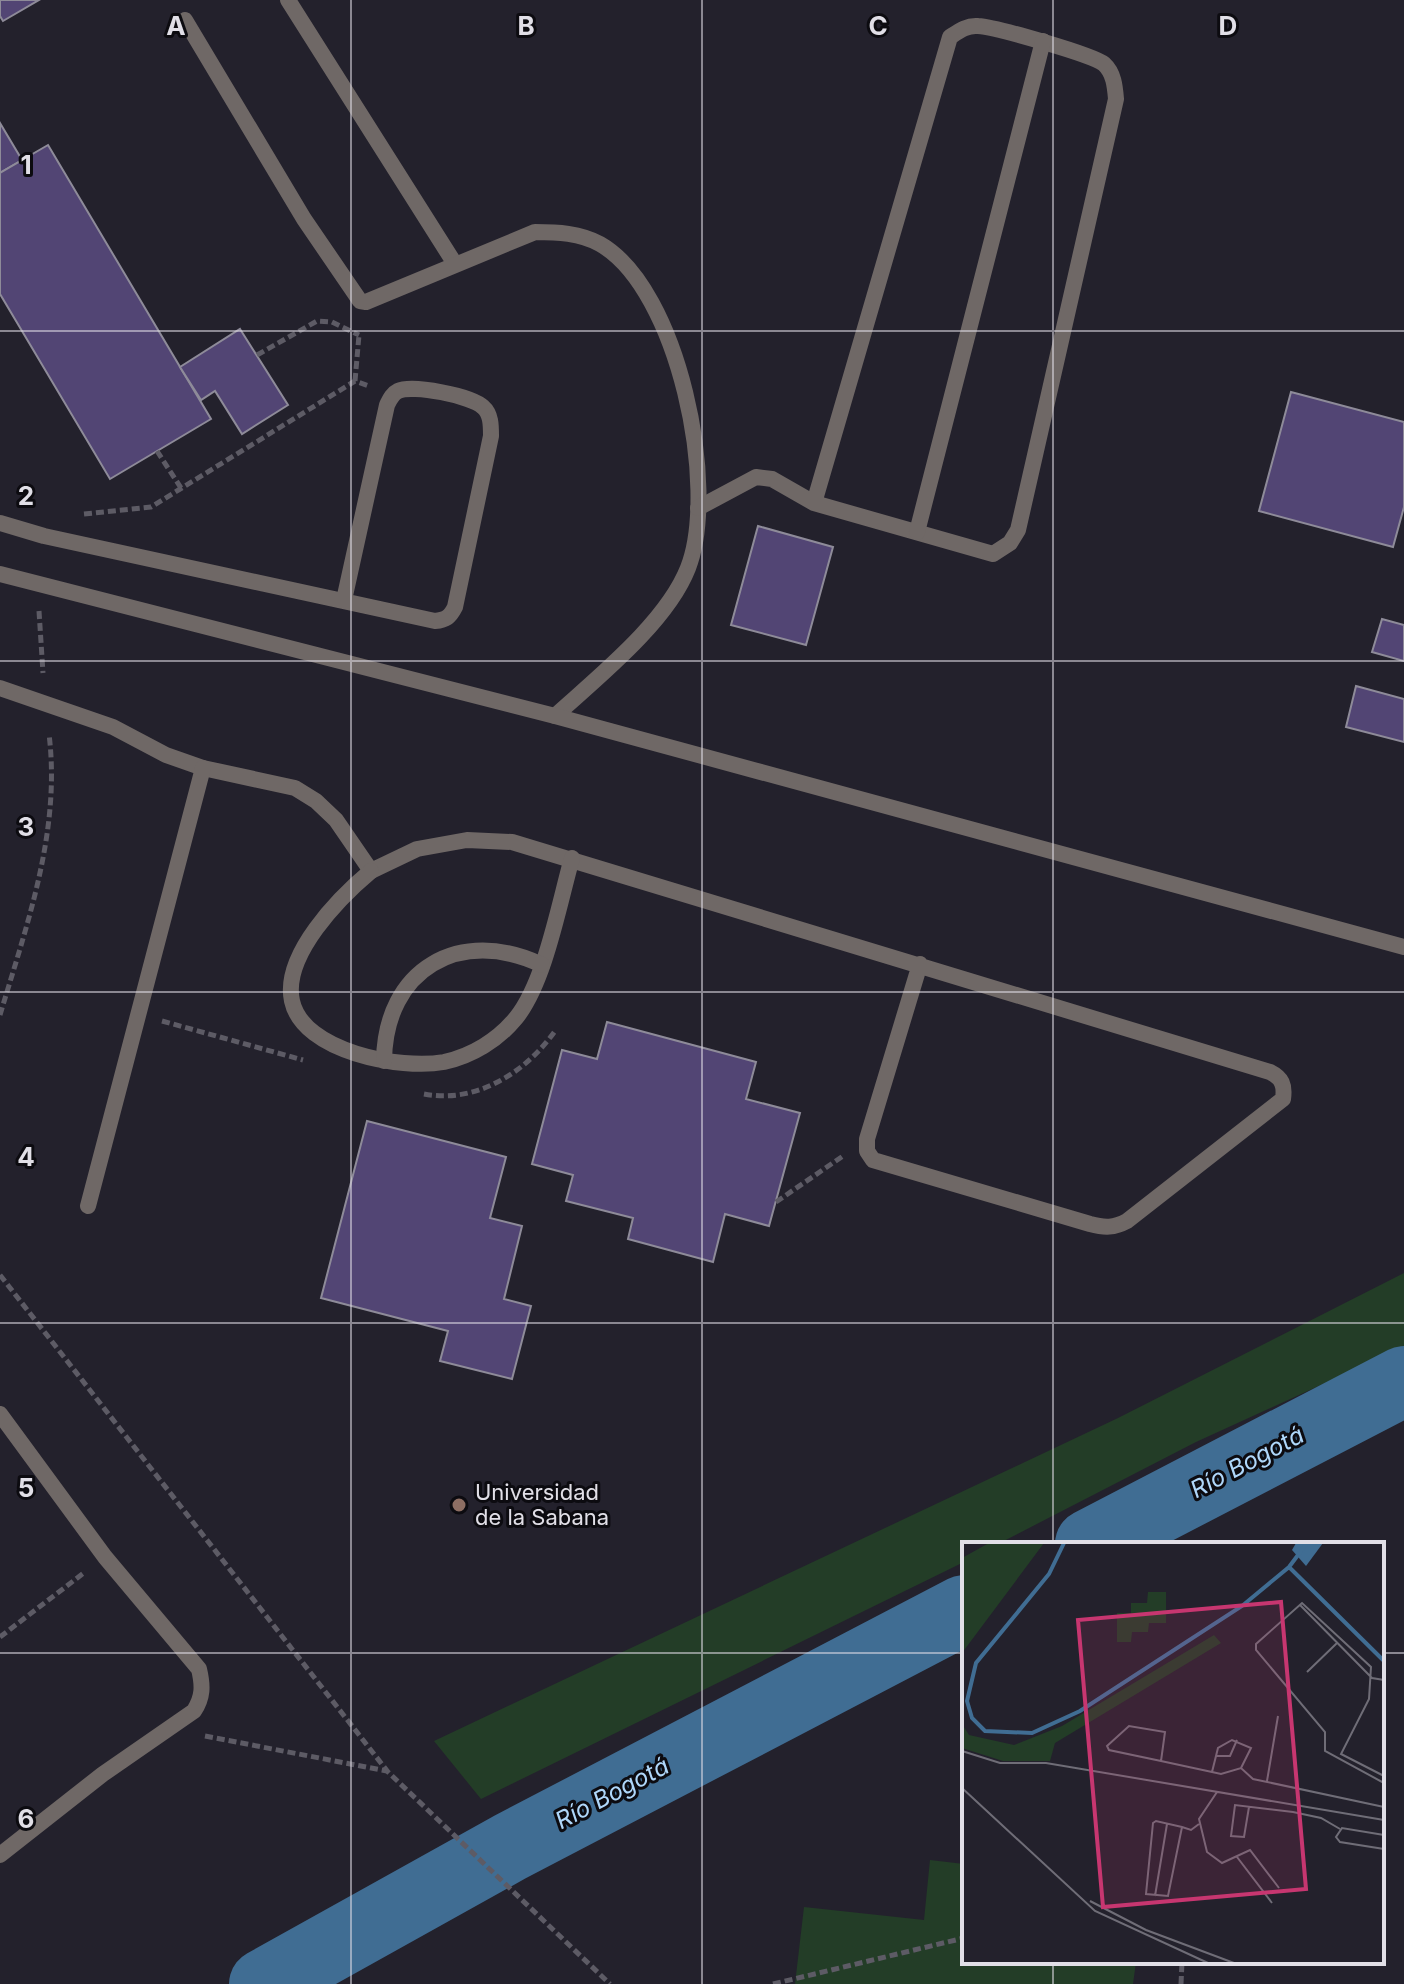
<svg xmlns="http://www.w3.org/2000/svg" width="1404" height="1984" font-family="Inter,sans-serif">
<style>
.green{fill:#233d27}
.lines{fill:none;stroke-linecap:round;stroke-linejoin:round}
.river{stroke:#406d93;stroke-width:70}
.building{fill:#524574;stroke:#8e8b99;stroke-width:2}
.path{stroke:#5d5b65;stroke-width:5;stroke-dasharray:8 4;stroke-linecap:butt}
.lane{stroke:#6f6866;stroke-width:16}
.grid{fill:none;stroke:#e1dfe7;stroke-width:2;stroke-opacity:0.55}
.education-dot{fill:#8d6e63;stroke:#0c0b10;stroke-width:3}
.labels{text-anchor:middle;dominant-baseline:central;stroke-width:6;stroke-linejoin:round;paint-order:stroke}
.poi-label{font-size:22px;fill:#e1dfe7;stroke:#0c0b10;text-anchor:start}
.water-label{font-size:24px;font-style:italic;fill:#afd7fa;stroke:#0c0b10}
.inset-river{fill:none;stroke:#406d93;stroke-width:4}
.inset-road{fill:none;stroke:#6f6d77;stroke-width:2}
.view{fill:#c73670;fill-opacity:0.15;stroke:#c73670;stroke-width:4}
.inset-edge{fill:none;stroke:#e1dfe7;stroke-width:4}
.grid-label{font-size:26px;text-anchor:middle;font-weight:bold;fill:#e1dfe7;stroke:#0c0b10;stroke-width:6;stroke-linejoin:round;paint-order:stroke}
</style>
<rect width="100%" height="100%" fill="#23212c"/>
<g class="green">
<path d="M 1404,1273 L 1404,1347 L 1196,1442 L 998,1544 L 964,1544 L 964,1562 L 481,1799 L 434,1741 L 1118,1418 Z"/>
<path d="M 930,1860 L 964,1864 L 964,1962 L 1136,1962 L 1133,1984 L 795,1984 L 804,1907 L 924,1920 Z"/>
</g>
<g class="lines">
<g class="river">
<path d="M 1090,1544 L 1404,1381"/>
<path d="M 264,1984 L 510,1847 L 964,1610"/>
</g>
</g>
<g class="building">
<path d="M 0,0 L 39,0 L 3,21 L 0,16 Z"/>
<path d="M 0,123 L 22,160 L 0,173 Z"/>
<path d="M 48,145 L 211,419 L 110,479 L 0,294 L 0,173 Z"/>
<path d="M 240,329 L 288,405 L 242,434 L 215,391 L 201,400 L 180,367 Z"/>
<path d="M 1291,392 L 1404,422 L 1404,507 L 1393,547 L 1259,511 Z"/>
<path d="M 758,526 L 833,547 L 806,645 L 731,625 Z"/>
<path d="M 1382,619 L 1404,625 L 1404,661 L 1372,652 Z"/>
<path d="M 1356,686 L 1404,699 L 1404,742 L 1346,727 Z"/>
<path d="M 607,1022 L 756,1062 L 746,1099 L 800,1113 L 769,1226 L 725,1214 L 713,1262 L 628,1239 L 633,1218 L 566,1201 L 573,1175 L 532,1164 L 562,1050 L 597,1059 Z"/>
<path d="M 367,1121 L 506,1157 L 490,1218 L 522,1226 L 504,1299 L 531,1306 L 512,1379 L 440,1361 L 448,1331 L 321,1298 Z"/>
</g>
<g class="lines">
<g class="path">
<path d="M 257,355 L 317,321 L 332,322 L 359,335"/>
<path d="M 355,381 L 359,335"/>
<path d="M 157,451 L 181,488"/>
<path d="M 84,514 L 151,507 L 355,381 L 369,386"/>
<path d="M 39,611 L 43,673"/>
<path d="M 0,1015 C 27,924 61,831 49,734"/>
<path d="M 162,1021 L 303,1060"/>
<path d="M 424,1094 C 477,1104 526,1072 555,1031"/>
<path d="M 776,1202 L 843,1156"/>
<path d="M 0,1275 L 388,1772 L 610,1984"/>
<path d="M 0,1637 L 85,1572"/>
<path d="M 205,1736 L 387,1771"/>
<path d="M 773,1984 L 964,1938"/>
<path d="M 1181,1984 L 1182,1962"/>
</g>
<g class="lane">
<path d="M 288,0 L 455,264"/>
<path d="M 185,20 L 304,219 L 360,301 L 366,302 L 535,232 C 557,232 580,233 600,244 C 679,289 719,488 688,568 C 667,622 598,677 555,716"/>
<path d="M 698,508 L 756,477 L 772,479 L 814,503 L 993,554 L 1010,543 L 1018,530 L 1116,99 C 1115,87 1114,73 1104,64 C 1093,55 996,27 978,26 C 967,25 959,31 950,37 L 814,503"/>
<path d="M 0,523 L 44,536 L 435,621 C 446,620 450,617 455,607 L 491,436 C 491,425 491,414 483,407 C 472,396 412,384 398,391 C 392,394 390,399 387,405 L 344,600"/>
<path d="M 917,532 L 1043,41"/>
<path d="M 0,574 L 555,716 L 1404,947"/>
<path d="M 0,688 L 113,727 L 166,755 L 203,768 L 295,788 L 316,801 L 336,820 L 371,871 L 417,849 L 467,840 L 512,842 L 1270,1072 C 1282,1078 1285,1085 1283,1099 L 1127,1221 C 1114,1228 1105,1228 1090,1224 L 873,1160 L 867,1151 L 867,1139 L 920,964"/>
<path d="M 371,871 C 340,897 282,955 292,1001 C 303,1052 401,1070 444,1062 C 472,1056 498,1040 516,1018 C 545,982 559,904 572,858"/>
<path d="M 384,1061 C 385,969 460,926 542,965"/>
<path d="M 88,1206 L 203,768"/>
<path d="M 0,1414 L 105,1557 L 199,1669 C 203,1686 203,1697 194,1711 L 103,1774 L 0,1855"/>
</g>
</g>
<path class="grid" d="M 351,0 L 351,1984M 702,0 L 702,1984M 1053,0 L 1053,1544M 0,331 L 1404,331M 0,661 L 1404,661M 0,992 L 1404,992M 0,1323 L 1404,1323M 0,1653 L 964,1653M 1382,1653 L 1404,1653M 1053,1962 L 1053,1984"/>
<circle class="education-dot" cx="459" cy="1505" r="8"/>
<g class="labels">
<g class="poi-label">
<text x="475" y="1492">Universidad<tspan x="475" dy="25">de la Sabana</tspan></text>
</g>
<g class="water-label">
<text transform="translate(1247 1462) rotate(-28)">Río Bogotá</text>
<text transform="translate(612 1793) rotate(-28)">Río Bogotá</text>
</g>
</g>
<g transform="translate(962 1542)">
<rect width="422" height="422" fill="#23212c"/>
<path d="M 27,1 L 82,1 L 0,111 L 0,16 ZM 186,50 L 204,50 L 204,81 L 187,81 L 186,90 L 170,90 L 169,100 L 155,100 L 155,71 L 169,71 L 169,61 L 185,61 ZM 252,93 L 259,101 L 93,201 L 88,219 L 41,219 L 0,206 L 0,182 L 7,193 L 52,203 L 100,184 Z" fill="#233d27"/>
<path d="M 334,1 L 361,1 L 344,24 L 330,8 Z" fill="#406d93"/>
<path class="inset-river" d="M 102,1 L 87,32 L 14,121 L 5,159 L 10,176 L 23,189 L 70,191 L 118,169 L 280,64 L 327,25 L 345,1M 327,25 L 422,119"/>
<path class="inset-road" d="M 338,63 L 410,136 L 422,138M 345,130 L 375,101M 0,209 L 38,221 L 84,221 L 422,278M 254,214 L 268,214 L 275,198M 199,219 L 203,190 L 167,184 L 145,204 L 147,208 L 199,219 L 250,230 L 259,232 L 279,226 L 291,237 L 422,265M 250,230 L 256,206 L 270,198 L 289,206 L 279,226M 422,234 L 379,212 L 407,157 L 409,125 L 340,61 L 294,102 L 294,108 L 363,190 L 363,209 L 422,241M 305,239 L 316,174M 0,246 L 133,369 L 246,421M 255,250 L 237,277 L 245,310 L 260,321 L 288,308 L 317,346M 287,265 L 282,295 L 269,294 L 273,263 L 331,270 L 359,276 L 378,287M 220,285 L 206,354 L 184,352 L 191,281 L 194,279 L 220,285 L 229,288 L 237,282M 422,293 L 380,286 L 374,295 L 378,300 L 422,307M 275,315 L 310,361M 193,354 L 205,282M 128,359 L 184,388 L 272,421"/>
<path class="view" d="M 319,60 L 344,347 L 141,365 L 116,78 Z"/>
<rect width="422" height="422" class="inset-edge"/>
</g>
<g class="grid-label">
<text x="176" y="35">A</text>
<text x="526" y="35">B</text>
<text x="878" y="35">C</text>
<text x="1228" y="35">D</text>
<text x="26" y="174">1</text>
<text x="26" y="505">2</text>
<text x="26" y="836">3</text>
<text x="26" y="1166">4</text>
<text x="26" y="1497">5</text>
<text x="26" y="1828">6</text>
</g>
</svg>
